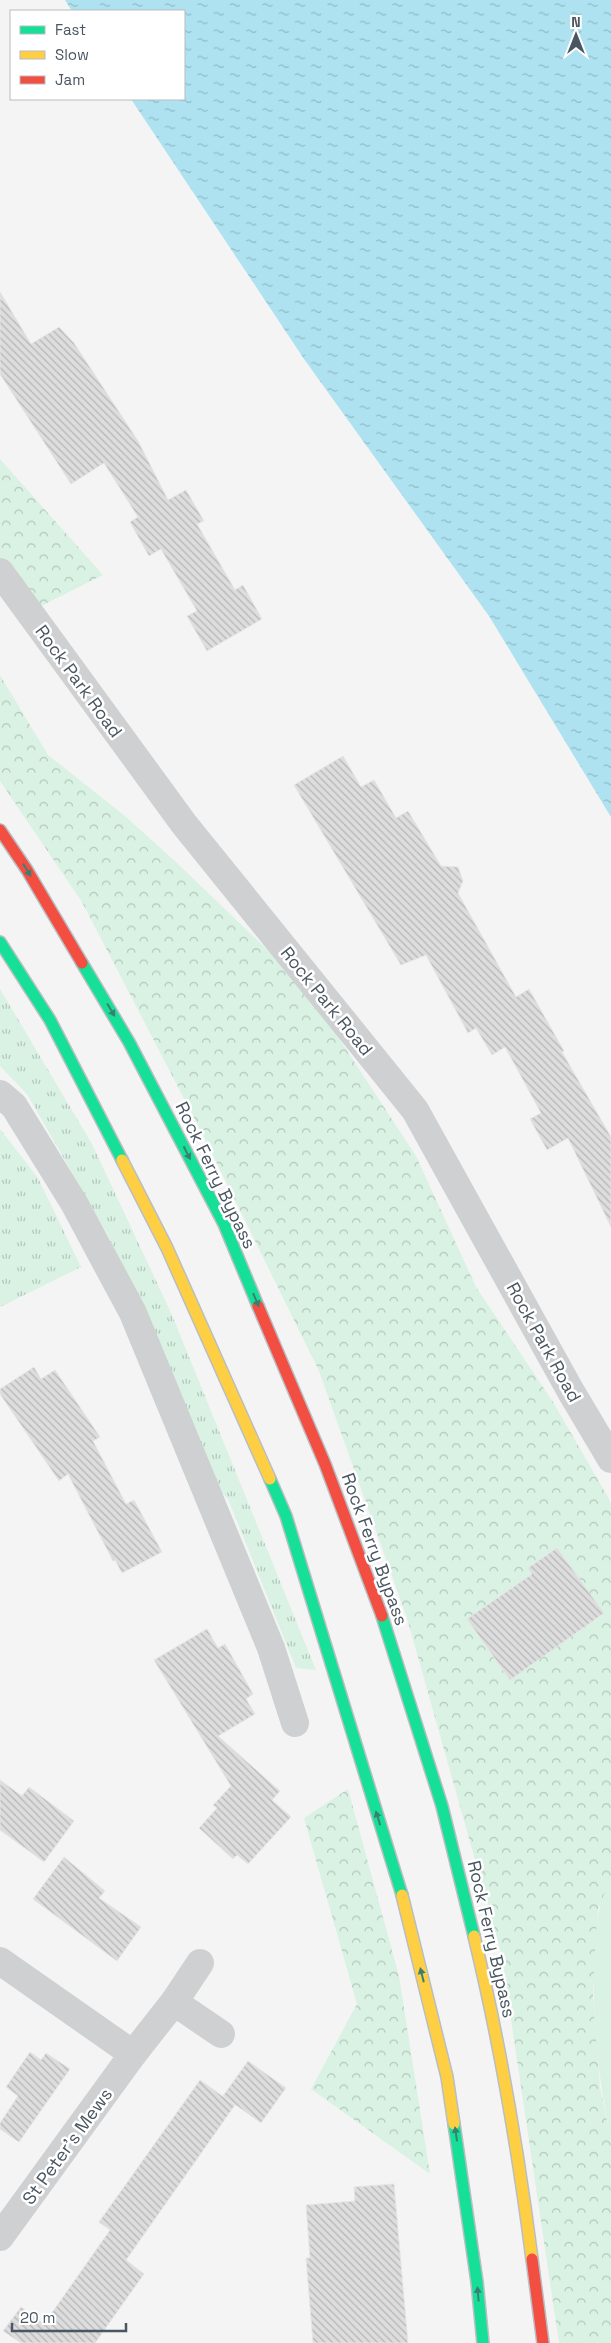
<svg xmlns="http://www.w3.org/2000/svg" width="611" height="2343" font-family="'Space Grotesk',sans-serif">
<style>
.grass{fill:url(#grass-tufts)}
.forest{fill:url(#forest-crowns)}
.green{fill:#d9f2e3}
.water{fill:url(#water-ripples)}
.building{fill:url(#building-back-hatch);stroke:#e5e6e7}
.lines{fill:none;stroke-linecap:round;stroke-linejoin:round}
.fast-casing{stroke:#b9bec3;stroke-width:14}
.slow-casing{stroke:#b9bec3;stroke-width:14}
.jam-casing{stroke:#b9bec3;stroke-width:14}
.street{stroke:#ced0d2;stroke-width:28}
.fast{stroke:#16e098;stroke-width:11}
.slow{stroke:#ffcf43;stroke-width:11}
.jam{stroke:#f24e42;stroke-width:11}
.oneway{fill:#3a7f72}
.labels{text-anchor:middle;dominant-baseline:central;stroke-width:5;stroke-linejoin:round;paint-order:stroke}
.street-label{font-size:18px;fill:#4a5661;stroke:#fff}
</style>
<defs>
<pattern id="grass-tufts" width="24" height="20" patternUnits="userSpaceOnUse" patternTransform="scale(1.25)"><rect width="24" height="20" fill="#d9f2e3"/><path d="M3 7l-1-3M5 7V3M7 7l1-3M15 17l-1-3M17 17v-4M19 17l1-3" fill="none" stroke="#b2c7bb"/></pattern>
<pattern id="forest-crowns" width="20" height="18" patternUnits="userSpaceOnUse" patternTransform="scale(1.25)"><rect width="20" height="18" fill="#d9f2e3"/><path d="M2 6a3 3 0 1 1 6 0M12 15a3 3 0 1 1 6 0" fill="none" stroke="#b2c7bb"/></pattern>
<pattern id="water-ripples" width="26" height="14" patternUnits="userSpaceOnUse" patternTransform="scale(1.25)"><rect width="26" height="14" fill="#aee2f0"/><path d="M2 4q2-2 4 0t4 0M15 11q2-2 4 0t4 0" fill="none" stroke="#90bac6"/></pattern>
<pattern id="building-back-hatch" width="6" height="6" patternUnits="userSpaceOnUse" patternTransform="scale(1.25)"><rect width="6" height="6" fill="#ddddde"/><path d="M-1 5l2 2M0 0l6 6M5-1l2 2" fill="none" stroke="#b5b6b7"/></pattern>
</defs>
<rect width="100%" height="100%" fill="#f4f4f4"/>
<g class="grass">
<path d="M 0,989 L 92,1144 L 172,1315 L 316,1670 L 296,1668 L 228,1499 L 210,1482 L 110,1239 L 27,1094 L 0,1066 Z"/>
<path d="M 0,1129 L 38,1178 L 81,1267 L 0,1307 Z"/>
</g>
<g class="forest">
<path d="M 0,459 L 103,575 L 33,610 L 0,593 Z"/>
<path d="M 0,675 L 48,755 L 125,816 L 177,863 L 304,985 L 416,1156 L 476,1287 L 553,1402 L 609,1499 L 611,1504 L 611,1882 L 598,1909 L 593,1995 L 600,2087 L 611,2140 L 611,2343 L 559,2343 L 501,1952 L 407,1618 L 319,1371 L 204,1137 L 82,902 L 0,781 Z"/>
<path d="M 348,1789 L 399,1976 L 430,2174 L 311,2089 L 357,2004 L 304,1818 Z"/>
</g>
<path class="green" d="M 611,1882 L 611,2140 C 598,2077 591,2015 595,1951 C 597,1927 596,1903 611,1882 Z"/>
<path class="water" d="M 65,0 L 611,0 L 611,817 L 489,616 L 304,359 L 131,99 L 184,99 L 184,11 L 72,11 Z"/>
<g class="building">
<path d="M 0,292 L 31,344 L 59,327 L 74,343 L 138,441 L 168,500 L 186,490 L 204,521 L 197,524 L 235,590 L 243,585 L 262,619 L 207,651 L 187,616 L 197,611 L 161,549 L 149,556 L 130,522 L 138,517 L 104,463 L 71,484 L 0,374 Z"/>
<path d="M 343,756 L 361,787 L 374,780 L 396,818 L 408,811 L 441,866 L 458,867 L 463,881 L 458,893 L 516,997 L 529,989 L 564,1051 L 562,1052 L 611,1137 L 611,1227 L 568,1138 L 547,1150 L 530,1119 L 541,1113 L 505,1047 L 492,1055 L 476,1028 L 468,1033 L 426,955 L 401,965 L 294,785 Z"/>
<path d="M 34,1367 L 41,1379 L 55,1370 L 100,1437 L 93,1441 L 126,1504 L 134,1500 L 162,1552 L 122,1573 L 115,1560 L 113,1561 L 68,1474 L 59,1481 L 0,1394 L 0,1389 Z"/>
<path d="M 557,1548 L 604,1613 L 510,1680 L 467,1619 L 532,1574 L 528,1568 Z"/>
<path d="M 207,1629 L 218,1648 L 225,1644 L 253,1694 L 246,1699 L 255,1714 L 218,1736 L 280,1791 L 272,1800 L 291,1817 L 248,1864 L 237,1855 L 233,1859 L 199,1828 L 217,1808 L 213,1805 L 231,1786 L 154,1660 Z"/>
<path d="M 0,1780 L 22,1796 L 29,1787 L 74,1821 L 44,1862 L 0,1830 Z"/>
<path d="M 64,1857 L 105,1891 L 99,1898 L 141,1927 L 117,1961 L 33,1899 Z"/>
<path d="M 30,2052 L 41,2060 L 46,2053 L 70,2069 L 19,2142 L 0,2129 L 0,2123 L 18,2096 L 6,2087 Z"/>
<path d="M 248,2061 L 286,2088 L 261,2123 L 223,2096 Z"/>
<path d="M 200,2080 L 235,2105 L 126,2260 L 144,2274 L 95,2343 L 21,2343 L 3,2331 L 21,2307 L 44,2324 L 110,2230 L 99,2222 Z"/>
<path d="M 394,2184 L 408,2343 L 313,2343 L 306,2258 L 310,2258 L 306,2205 L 355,2201 L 354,2187 Z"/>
</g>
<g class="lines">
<defs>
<g id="fast">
<path d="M 0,942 L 50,1020 L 122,1160"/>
<path d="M 82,963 L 129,1042 L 224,1224 L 258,1306"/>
<path d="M 270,1479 L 286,1516 L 402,1895"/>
<path d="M 382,1616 L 442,1806 L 474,1936"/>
<path d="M 454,2124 L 477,2282 L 483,2343"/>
</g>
<g id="slow">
<path d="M 122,1160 L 167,1248 L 270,1479"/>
<path d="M 402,1895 L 447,2077 L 454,2124"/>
<path d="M 474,1936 C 500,2043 518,2150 532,2259"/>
</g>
<g id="jam">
<path d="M 0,830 L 27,870 L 82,963"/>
<path d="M 258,1306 L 325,1464 L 382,1616"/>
<path d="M 532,2259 L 543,2343"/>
</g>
</defs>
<use href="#fast" class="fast-casing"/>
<use href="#slow" class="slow-casing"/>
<use href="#jam" class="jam-casing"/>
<g class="street">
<path d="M 0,572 L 184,824 L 415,1110 L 570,1390 L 611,1459"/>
<path d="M 0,1094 L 14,1106 L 74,1203 L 133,1313 L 271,1648 L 295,1723"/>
<path d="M 0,1961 L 133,2054 L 174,2002"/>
<path d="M 200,1963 L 174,2002 L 221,2034"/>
<path d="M 0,2237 L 133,2054"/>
</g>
<use href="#fast" class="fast"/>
<use href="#slow" class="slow"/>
<use href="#jam" class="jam"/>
</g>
<defs><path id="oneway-solid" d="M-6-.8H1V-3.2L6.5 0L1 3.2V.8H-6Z" transform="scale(1.25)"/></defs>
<g class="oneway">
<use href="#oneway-solid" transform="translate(27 870) rotate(58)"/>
<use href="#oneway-solid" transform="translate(111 1010) rotate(59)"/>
<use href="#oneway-solid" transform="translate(187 1153) rotate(63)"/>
<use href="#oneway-solid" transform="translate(256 1300) rotate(67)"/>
<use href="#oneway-solid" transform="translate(378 1818) rotate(-107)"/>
<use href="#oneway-solid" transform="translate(422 1975) rotate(-104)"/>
<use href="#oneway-solid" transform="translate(456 2134) rotate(-98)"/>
<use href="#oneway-solid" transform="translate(478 2294) rotate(-95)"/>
</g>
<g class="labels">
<g class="street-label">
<text transform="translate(79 681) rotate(54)">Rock Park Road</text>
<text transform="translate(327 1001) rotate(51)">Rock Park Road</text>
<text transform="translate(216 1175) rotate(64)">Rock Ferry Bypass</text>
<text transform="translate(544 1342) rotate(61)">Rock Park Road</text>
<text transform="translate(375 1549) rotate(70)">Rock Ferry Bypass</text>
<text transform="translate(492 1939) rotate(77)">Rock Ferry Bypass</text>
<text transform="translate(67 2146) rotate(-54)">St Peter's Mews</text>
</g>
</g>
<rect x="10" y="10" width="175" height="90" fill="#ffffff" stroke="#b7bbc0"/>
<rect x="20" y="26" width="25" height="8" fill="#16e098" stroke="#b7bbc0"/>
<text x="55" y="35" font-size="15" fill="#4a5661">Fast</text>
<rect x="20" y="51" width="25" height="8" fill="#ffcf43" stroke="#b7bbc0"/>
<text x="55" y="60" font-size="15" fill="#4a5661">Slow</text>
<rect x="20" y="76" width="25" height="8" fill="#f24e42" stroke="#b7bbc0"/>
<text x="55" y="85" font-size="15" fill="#4a5661">Jam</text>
<g transform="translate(576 35)" stroke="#ffffff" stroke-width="4" paint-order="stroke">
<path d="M0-4L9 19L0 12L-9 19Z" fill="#4a5661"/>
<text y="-8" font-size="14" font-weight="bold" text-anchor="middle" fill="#4a5661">N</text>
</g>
<path d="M12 2323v8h114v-8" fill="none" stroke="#4a5661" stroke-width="2.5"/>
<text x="20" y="2323" font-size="15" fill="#4a5661" stroke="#ffffff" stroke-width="4" paint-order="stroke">20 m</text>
</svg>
